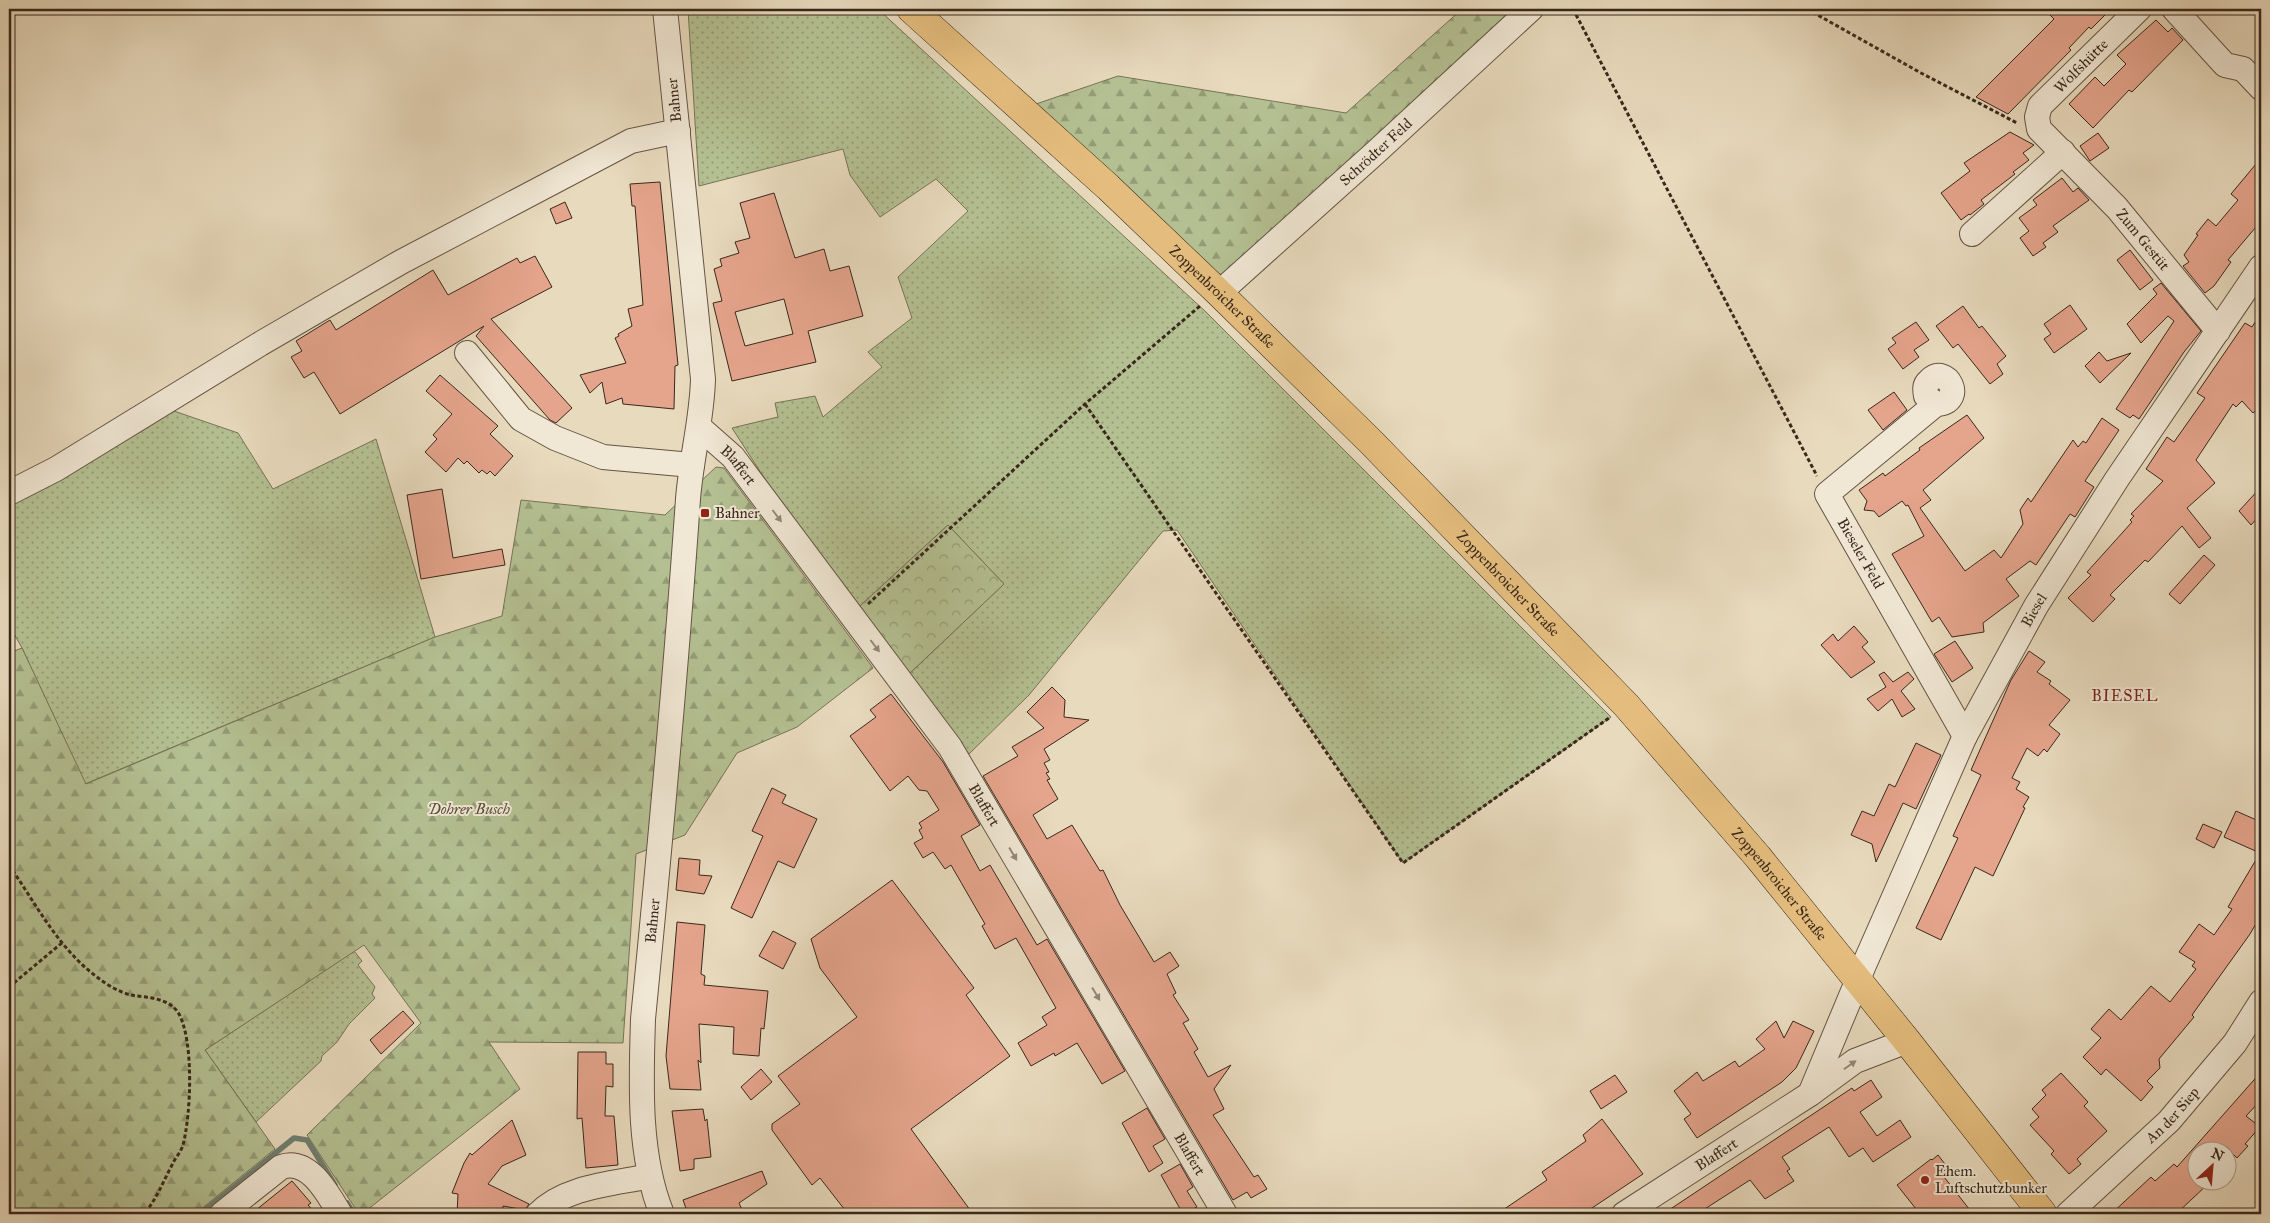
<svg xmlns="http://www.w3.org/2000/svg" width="2270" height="1223" font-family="'IM FELL Great Primer',serif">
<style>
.grass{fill:url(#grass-dots);stroke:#767456}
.forest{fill:url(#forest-firs);stroke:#767456}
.park{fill:url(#park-crowns);stroke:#767456}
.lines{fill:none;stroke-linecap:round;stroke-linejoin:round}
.stream{stroke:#718073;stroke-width:5.5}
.building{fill:#e5a48c;stroke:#39281b;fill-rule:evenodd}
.minor-casing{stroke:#655444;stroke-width:26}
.major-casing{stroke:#39281b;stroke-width:29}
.path{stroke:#39281b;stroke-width:3;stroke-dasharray:4 2.5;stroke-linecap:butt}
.minor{stroke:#f0e7d4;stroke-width:24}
.major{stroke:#e4bd7e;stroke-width:28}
.oneway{fill:#948878}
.poi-dot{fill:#8f2418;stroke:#f0e7d4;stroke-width:2}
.labels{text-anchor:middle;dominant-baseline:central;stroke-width:4;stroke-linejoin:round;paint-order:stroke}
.street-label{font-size:15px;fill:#39281b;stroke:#f0e7d4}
.poi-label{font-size:15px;fill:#39281b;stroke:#f0e7d4;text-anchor:start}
.park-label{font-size:15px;font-style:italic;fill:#584e39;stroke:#f0e7d4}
.neighbourhood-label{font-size:16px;letter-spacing:1px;fill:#7a1f14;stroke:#f0e7d4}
</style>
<defs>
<pattern id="grass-dots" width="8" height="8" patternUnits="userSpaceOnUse" patternTransform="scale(1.25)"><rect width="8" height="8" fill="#b4c092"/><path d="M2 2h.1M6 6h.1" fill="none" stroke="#939c76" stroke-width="1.8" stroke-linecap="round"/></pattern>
<pattern id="forest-firs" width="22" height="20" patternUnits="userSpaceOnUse" patternTransform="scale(1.25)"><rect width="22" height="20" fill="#b4c092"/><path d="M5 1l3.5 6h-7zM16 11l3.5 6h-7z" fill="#939c76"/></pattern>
<pattern id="park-crowns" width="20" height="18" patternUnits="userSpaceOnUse" patternTransform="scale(1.25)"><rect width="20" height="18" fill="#b4c092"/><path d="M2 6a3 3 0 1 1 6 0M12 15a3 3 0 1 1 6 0" fill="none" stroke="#939c76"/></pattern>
</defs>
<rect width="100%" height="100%" fill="#e8dabd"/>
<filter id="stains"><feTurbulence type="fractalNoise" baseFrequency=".004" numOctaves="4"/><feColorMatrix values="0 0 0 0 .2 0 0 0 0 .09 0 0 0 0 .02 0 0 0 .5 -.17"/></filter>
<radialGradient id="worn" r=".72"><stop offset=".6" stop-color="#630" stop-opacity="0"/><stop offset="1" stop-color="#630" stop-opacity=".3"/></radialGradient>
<g class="grass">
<path d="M 688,9 L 878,9 L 1206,312 L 1611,717 L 1403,863 L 1177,530 L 1163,531 L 1029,695 L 969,754 L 909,674 L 1004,584 L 948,525 L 860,606 L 774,493 L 732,428 L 778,417 L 775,403 L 815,396 L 823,417 L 882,367 L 868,352 L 912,318 L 898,277 L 968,211 L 936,179 L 880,217 L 850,175 L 843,149 L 699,186 Z"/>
<path d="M 168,409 L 238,433 L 273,489 L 376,439 L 435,637 L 85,784 L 22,648 L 9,625 L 9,497 Z"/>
<path d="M 354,951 L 362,961 L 358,965 L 375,987 L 372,994 L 375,998 L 349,1024 L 337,1042 L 322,1056 L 321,1061 L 256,1122 L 205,1050 Z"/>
</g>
<g class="forest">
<path d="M 1462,9 L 1518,9 L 1227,285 L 1036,104 L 1118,76 L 1346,113 Z"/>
<path d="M 716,467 L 724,468 L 873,668 L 797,727 L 737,753 L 685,835 L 636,854 L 623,1043 L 489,1042 L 520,1089 L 362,1214 L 359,1214 L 307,1135 L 421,1023 L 364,945 L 205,1050 L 275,1149 L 195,1214 L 9,1214 L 9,653 L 22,648 L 86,784 L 435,637 L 502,616 L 521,500 L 665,515 Z"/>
</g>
<path class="park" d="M 948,525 L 1004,584 L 909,674 L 860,606 Z"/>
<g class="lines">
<g class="stream">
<path d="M 347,1203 L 354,1214"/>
<path d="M 200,1214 L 294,1138 L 307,1140 L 335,1185"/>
</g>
</g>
<g class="building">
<path d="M 2044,9 L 2111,9 L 2091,29 L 2089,27 L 2069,48 L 2071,50 L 2008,114 L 1976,97 L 2054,19 Z"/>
<path d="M 2156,20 L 2168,32 L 2172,28 L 2183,40 L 2132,92 L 2129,90 L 2093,128 L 2069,104 L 2095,77 L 2104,86 L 2126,64 L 2117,55 Z"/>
<path d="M 2010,132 L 2034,145 L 2023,153 L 2029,160 L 2013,172 L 2015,174 L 1981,200 L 1984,204 L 1970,215 L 1969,214 L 1961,220 L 1941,193 L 1970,171 L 1964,163 Z"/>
<path d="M 2098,133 L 2109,148 L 2090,161 L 2080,146 Z"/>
<path d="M 2261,158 L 2261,221 L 2228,260 L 2231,262 L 2214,286 L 2205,293 L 2183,266 L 2189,262 L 2184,255 L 2198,235 L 2196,234 L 2208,219 L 2216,226 L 2238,200 L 2231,194 Z"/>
<path d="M 2062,178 L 2073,192 L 2078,188 L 2089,200 L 2053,226 L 2058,232 L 2043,243 L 2046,247 L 2033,256 L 2020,238 L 2029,231 L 2019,218 L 2037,205 L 2033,200 Z"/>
<path d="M 660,182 L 678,365 L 675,366 L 674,409 L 623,404 L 622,398 L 606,404 L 602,382 L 590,393 L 580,375 L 626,363 L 615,338 L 619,336 L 618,334 L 632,326 L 628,309 L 643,305 L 635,206 L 632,206 L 630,184 Z"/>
<path d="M 774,193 L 795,258 L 824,249 L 830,271 L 849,266 L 863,316 L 808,331 L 816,362 L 732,381 L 713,303 L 722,301 L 714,269 L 722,266 L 720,259 L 739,253 L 735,242 L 750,238 L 740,203 ZM 784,299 L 793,334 L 745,346 L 735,312 Z"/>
<path d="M 565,202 L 572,218 L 556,224 L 550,209 Z"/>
<path d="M 2130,250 L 2153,280 L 2140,290 L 2117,260 Z"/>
<path d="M 535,256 L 552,287 L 491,319 L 572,408 L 556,423 L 550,420 L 476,336 L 484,326 L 340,414 L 314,372 L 304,378 L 291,357 L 302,351 L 296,341 L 330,320 L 336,330 L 433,270 L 448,295 L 517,258 L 520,263 Z"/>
<path d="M 2161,283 L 2201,331 L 2184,352 L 2139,419 L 2133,415 L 2130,418 L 2116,409 L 2174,321 L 2168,316 L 2141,343 L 2127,324 L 2157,294 L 2153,289 Z"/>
<path d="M 2070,305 L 2087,329 L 2054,353 L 2044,339 L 2051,334 L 2044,324 Z"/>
<path d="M 1963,306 L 1979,328 L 1982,326 L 2006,356 L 1997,364 L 2003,374 L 1990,384 L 1958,344 L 1953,348 L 1936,326 Z"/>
<path d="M 2261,313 L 2261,406 L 2253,413 L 2242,401 L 2236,407 L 2233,404 L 2196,460 L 2215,483 L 2187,508 L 2211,538 L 2199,548 L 2182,526 L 2148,562 L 2145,560 L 2110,595 L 2115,599 L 2093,622 L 2068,598 L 2091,575 L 2087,572 L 2132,522 L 2130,520 L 2134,516 L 2131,514 L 2163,481 L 2146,469 L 2167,437 L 2174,442 L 2205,398 L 2197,393 L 2245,323 L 2252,327 Z"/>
<path d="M 1916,322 L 1929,340 L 1914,350 L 1919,357 L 1903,369 L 1888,349 L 1896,343 L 1892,338 Z"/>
<path d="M 2099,352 L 2107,361 L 2131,353 L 2100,383 L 2085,366 Z"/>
<path d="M 440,375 L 498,426 L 490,434 L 513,456 L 495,476 L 490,471 L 487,474 L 482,470 L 479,473 L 467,461 L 464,464 L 458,458 L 446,472 L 425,452 L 437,439 L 433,435 L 452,414 L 426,391 Z"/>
<path d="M 1894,392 L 1907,410 L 1883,430 L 1868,410 Z"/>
<path d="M 1967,415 L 1984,438 L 1923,490 L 1931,500 L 1920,508 L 1965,571 L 1994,550 L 2001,558 L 2023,524 L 2020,510 L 2028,498 L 2031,502 L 2073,440 L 2078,447 L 2083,441 L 2086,443 L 2102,418 L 2119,430 L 2085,481 L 2094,487 L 2075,517 L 2070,514 L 2036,565 L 2030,561 L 2006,579 L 2019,596 L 1983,623 L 1984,632 L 1952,637 L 1939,617 L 1932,622 L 1892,554 L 1924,536 L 1908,505 L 1906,506 L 1902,501 L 1879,517 L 1874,511 L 1864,510 L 1867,501 L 1859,490 L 1883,473 L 1885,476 L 1920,450 L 1919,448 Z"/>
<path d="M 2261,487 L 2261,514 L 2251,525 L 2239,511 Z"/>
<path d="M 442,489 L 453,558 L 502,549 L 505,565 L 421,579 L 407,495 Z"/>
<path d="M 2204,555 L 2215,565 L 2180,604 L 2169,594 Z"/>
<path d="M 1854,626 L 1868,642 L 1862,647 L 1875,662 L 1851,678 L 1821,645 L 1833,634 L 1838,641 Z"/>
<path d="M 1955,641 L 1973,668 L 1952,682 L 1934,654 Z"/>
<path d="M 2029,651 L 2045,662 L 2037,672 L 2051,681 L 2049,684 L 2070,700 L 2049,725 L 2060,734 L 2047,752 L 2044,749 L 2038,756 L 2027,748 L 2012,778 L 2020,782 L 2016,789 L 2029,797 L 2023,807 L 2025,808 L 1993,876 L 1975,867 L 1941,940 L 1916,928 L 1958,838 L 1953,836 L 1981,775 L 1971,770 L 2011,680 Z"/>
<path d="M 1884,672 L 1893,682 L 1908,672 L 1914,679 L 1901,691 L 1915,709 L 1902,717 L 1892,699 L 1878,711 L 1867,699 L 1886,687 L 1879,675 Z"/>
<path d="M 1052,687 L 1065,700 L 1064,717 L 1089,720 L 1044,749 L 1050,760 L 1044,763 L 1049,772 L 1046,773 L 1050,779 L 1047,780 L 1058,799 L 1033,815 L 1047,839 L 1072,825 L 1100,871 L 1103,870 L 1120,905 L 1154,962 L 1170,952 L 1179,966 L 1167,974 L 1176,993 L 1173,995 L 1189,1020 L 1183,1023 L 1198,1049 L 1194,1052 L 1208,1077 L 1231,1065 L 1214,1089 L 1224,1109 L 1213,1115 L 1254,1177 L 1258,1175 L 1267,1189 L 1251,1198 L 1247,1192 L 1233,1200 L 983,776 L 1018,756 L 1012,747 L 1044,728 L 1027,712 Z"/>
<path d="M 891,694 L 943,762 L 980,825 L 961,836 L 980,871 L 990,865 L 1037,945 L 1047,939 L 1125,1071 L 1102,1084 L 1077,1043 L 1055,1056 L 1054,1053 L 1031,1066 L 1018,1043 L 1047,1025 L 1042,1017 L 1056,1008 L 1016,938 L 995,949 L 982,926 L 985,924 L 951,865 L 945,869 L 933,852 L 923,858 L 914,843 L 923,838 L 919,830 L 922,828 L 919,823 L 939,810 L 927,791 L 919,790 L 908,776 L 890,791 L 850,736 L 876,717 L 870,710 Z"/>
<path d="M 1916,743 L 1941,755 L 1916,809 L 1903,803 L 1876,862 L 1872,844 L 1851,835 L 1862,811 L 1874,816 L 1889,784 L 1895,787 Z"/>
<path d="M 772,788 L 786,795 L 782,803 L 817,819 L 794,868 L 778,861 L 752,918 L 731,908 L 763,836 L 752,831 Z"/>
<path d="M 2236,811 L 2261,822 L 2261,915 L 2250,934 L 2192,1015 L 2194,1017 L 2159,1059 L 2160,1068 L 2147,1081 L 2153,1087 L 2141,1101 L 2106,1069 L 2101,1075 L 2083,1057 L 2101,1038 L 2091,1029 L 2109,1009 L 2121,1020 L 2151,986 L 2170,1002 L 2196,969 L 2192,966 L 2195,962 L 2179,952 L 2199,924 L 2214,935 L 2232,909 L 2228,907 L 2260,853 L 2224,837 Z"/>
<path d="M 2203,824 L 2222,832 L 2214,848 L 2196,839 Z"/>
<path d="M 679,858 L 700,860 L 699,875 L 712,876 L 704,894 L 676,890 Z"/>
<path d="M 892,880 L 974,988 L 966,995 L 1010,1056 L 911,1129 L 973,1214 L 848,1214 L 820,1178 L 812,1185 L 772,1130 L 772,1124 L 800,1104 L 778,1076 L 857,1017 L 820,968 L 811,939 Z"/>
<path d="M 677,922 L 705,925 L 701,974 L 705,976 L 704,985 L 768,991 L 764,1029 L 761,1028 L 759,1056 L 733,1054 L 734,1027 L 699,1024 L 701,1063 L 698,1060 L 701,1090 L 670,1089 L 666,1056 Z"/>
<path d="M 773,931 L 796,943 L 783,969 L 759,956 Z"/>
<path d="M 403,1011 L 414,1023 L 381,1054 L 370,1040 Z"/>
<path d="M 1776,1021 L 1784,1038 L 1793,1021 L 1814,1031 L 1796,1068 L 1782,1082 L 1697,1138 L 1684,1119 L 1691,1114 L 1674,1091 L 1697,1072 L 1703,1081 L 1735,1061 L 1739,1067 L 1765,1049 L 1756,1039 Z"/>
<path d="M 578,1052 L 606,1052 L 606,1064 L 613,1064 L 613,1087 L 606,1086 L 605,1116 L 614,1116 L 618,1165 L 586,1168 L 582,1118 L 577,1119 Z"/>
<path d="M 761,1069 L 772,1082 L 751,1100 L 741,1087 Z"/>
<path d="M 2261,1072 L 2261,1100 L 2246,1116 L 2260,1127 L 2245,1144 L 2248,1146 L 2237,1158 L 2229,1150 L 2198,1150 L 2198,1180 L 2204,1180 L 2208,1184 L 2176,1214 L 2111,1214 L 2151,1177 L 2155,1181 L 2174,1164 L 2177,1167 Z"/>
<path d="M 2061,1073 L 2088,1102 L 2084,1106 L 2107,1131 L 2077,1159 L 2081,1164 L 2069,1174 L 2051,1154 L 2054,1151 L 2030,1125 L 2039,1117 L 2032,1109 L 2046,1095 L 2042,1090 Z"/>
<path d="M 1615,1075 L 1627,1092 L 1601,1109 L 1590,1091 Z"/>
<path d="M 1871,1080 L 1882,1097 L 1860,1112 L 1877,1136 L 1900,1120 L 1911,1137 L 1873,1162 L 1863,1148 L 1849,1157 L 1829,1127 L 1782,1157 L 1790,1169 L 1787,1171 L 1794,1181 L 1765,1199 L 1750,1180 L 1697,1214 L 1663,1214 L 1852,1088 L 1854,1091 Z"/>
<path d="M 1147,1108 L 1165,1139 L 1153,1146 L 1163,1163 L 1149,1172 L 1122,1123 Z"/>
<path d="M 703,1109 L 705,1121 L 707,1119 L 711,1157 L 694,1159 L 694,1169 L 680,1171 L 672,1111 Z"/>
<path d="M 1602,1119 L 1643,1174 L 1583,1214 L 1497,1214 L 1547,1180 L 1542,1172 L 1586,1141 L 1583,1135 Z"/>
<path d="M 512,1120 L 526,1155 L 502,1166 L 488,1184 L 529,1204 L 525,1210 L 503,1206 L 503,1214 L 457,1214 L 458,1194 L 452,1193 L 464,1163 L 470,1153 L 472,1155 Z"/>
<path d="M 1938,1155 L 1948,1168 L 1941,1173 L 1973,1214 L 1920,1214 L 1897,1185 L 1931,1159 L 1932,1160 Z"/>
<path d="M 1180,1164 L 1193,1187 L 1187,1191 L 1197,1207 L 1183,1214 L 1161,1175 Z"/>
<path d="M 762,1171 L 767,1184 L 739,1203 L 744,1214 L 688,1214 L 683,1200 Z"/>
<path d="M 292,1181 L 311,1203 L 308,1205 L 316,1214 L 251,1214 Z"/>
</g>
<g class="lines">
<defs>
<g id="minor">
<path id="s1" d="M 2139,9 L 2040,106 L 2037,117 L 2039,129 L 2117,208 L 2218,331"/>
<path d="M 2174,9 L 2225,65 L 2243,69 L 2261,88"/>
<path d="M 1972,234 L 2063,152"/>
<path id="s2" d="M 1219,293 L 1375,153 L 1531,9"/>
<path d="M 467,353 L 521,419 L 555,438 L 603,457 L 692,465"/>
<path id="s3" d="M 1936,404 L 1926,396 C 1925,390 1924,385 1929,381 C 1947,362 1967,403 1936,404 L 1827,494 L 1965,736"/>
<path id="s4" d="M 699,427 L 733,457 L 950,747 L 1225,1214"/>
<path d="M 9,493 L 56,469 L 260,344 L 401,262 L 631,141 L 678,131"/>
<path d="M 1810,1094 L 1855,1061 L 1907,1041"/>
<path d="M 222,1214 L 281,1167 C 309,1157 328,1194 340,1214"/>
<path d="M 538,1214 C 566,1186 612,1184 650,1176"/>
<path id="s5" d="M 662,1214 C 638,1155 641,1083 643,1019 C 660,846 676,673 688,499 C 691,459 702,420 703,379 L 665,9"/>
<path id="s6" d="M 1624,1214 L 1810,1094 L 1864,965 L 1965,736 L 2036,606 L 2117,479 L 2261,267"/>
<path id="s7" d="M 2068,1214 L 2169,1121 L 2235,1043 L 2261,1002"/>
</g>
<g id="major">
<path id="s8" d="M 911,9 L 1108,187 L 1219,293 L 1372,443 L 1626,705 L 1758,857 L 1907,1041 L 2043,1214"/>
</g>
</defs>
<use href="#minor" class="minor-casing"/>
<use href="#major" class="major-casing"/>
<g class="path">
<path d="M 1573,9 L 1817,476"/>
<path d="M 1807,9 L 1921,73 L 2017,123"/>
<path d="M 1085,404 L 1403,863 L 1609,718"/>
<path d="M 868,604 L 1085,404 L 1200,306"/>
<path d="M 9,865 C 36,904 58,948 97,977 C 107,985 119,992 131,995 C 147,998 169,997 179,1014 C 194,1042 191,1114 183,1145 C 181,1152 175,1158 172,1165 C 163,1182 156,1200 144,1214"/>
<path d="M 9,987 L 63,942"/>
</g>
<use href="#minor" class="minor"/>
<use href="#major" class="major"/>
</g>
<defs><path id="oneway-solid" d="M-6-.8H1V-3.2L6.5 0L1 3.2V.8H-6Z" transform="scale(1.25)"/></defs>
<g class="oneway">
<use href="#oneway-solid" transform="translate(777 516) rotate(53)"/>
<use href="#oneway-solid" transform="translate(875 646) rotate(53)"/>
<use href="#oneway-solid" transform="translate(1013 854) rotate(59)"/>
<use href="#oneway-solid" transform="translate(1096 994) rotate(59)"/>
<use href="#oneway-solid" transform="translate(1850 1065) rotate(-35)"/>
</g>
<g class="poi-dot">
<rect x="700" y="508" width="10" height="10" rx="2.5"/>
<circle cx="1925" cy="1180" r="5"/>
</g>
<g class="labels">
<g class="street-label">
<text transform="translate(2081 66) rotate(-45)">Wolfshütte</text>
<text transform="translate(674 100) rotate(-96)">Bahner</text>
<text stroke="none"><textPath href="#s2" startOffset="211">Schrödter Feld</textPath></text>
<text stroke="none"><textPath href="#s1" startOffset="314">Zum Gestüt</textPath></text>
<text stroke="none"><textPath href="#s8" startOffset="424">Zoppenbroicher Straße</textPath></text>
<text stroke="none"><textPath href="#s4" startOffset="55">Blaffert</textPath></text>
<text stroke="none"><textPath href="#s3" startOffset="295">Bieseler Feld</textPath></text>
<text stroke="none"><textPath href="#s8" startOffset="829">Zoppenbroicher Straße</textPath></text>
<text stroke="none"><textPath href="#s6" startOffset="755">Biesel</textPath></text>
<text stroke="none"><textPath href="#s4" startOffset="475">Blaffert</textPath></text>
<text stroke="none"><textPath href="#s8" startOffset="1234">Zoppenbroicher Straße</textPath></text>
<text stroke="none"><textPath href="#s5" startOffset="296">Bahner</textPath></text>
<text stroke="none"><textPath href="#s7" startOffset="144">An der Siep</textPath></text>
<text stroke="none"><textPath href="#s4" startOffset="880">Blaffert</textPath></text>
<text stroke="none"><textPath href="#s6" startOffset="110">Blaffert</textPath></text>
</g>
<g class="poi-label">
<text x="715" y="513">Bahner</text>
<text x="1935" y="1171">Ehem.<tspan x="1935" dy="17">Luftschutzbunker</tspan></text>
</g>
<g class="park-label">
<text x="469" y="809">Dohrer Busch</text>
</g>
<g class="neighbourhood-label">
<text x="2125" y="695">BIESEL</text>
</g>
</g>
<rect width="2270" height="1223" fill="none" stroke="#e8dabd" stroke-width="30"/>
<rect x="10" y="10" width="2250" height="1203" fill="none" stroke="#39281b" stroke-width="2.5"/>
<rect x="15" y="15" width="2240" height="1193" fill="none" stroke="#39281b"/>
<g transform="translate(2212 1166) rotate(26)"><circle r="24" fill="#f0e7d4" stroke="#a79b8a"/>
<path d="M0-4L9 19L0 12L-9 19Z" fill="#8f2418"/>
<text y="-8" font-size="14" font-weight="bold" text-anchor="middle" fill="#39281b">N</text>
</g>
<rect width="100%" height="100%" filter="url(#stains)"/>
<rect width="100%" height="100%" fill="url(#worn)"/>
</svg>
